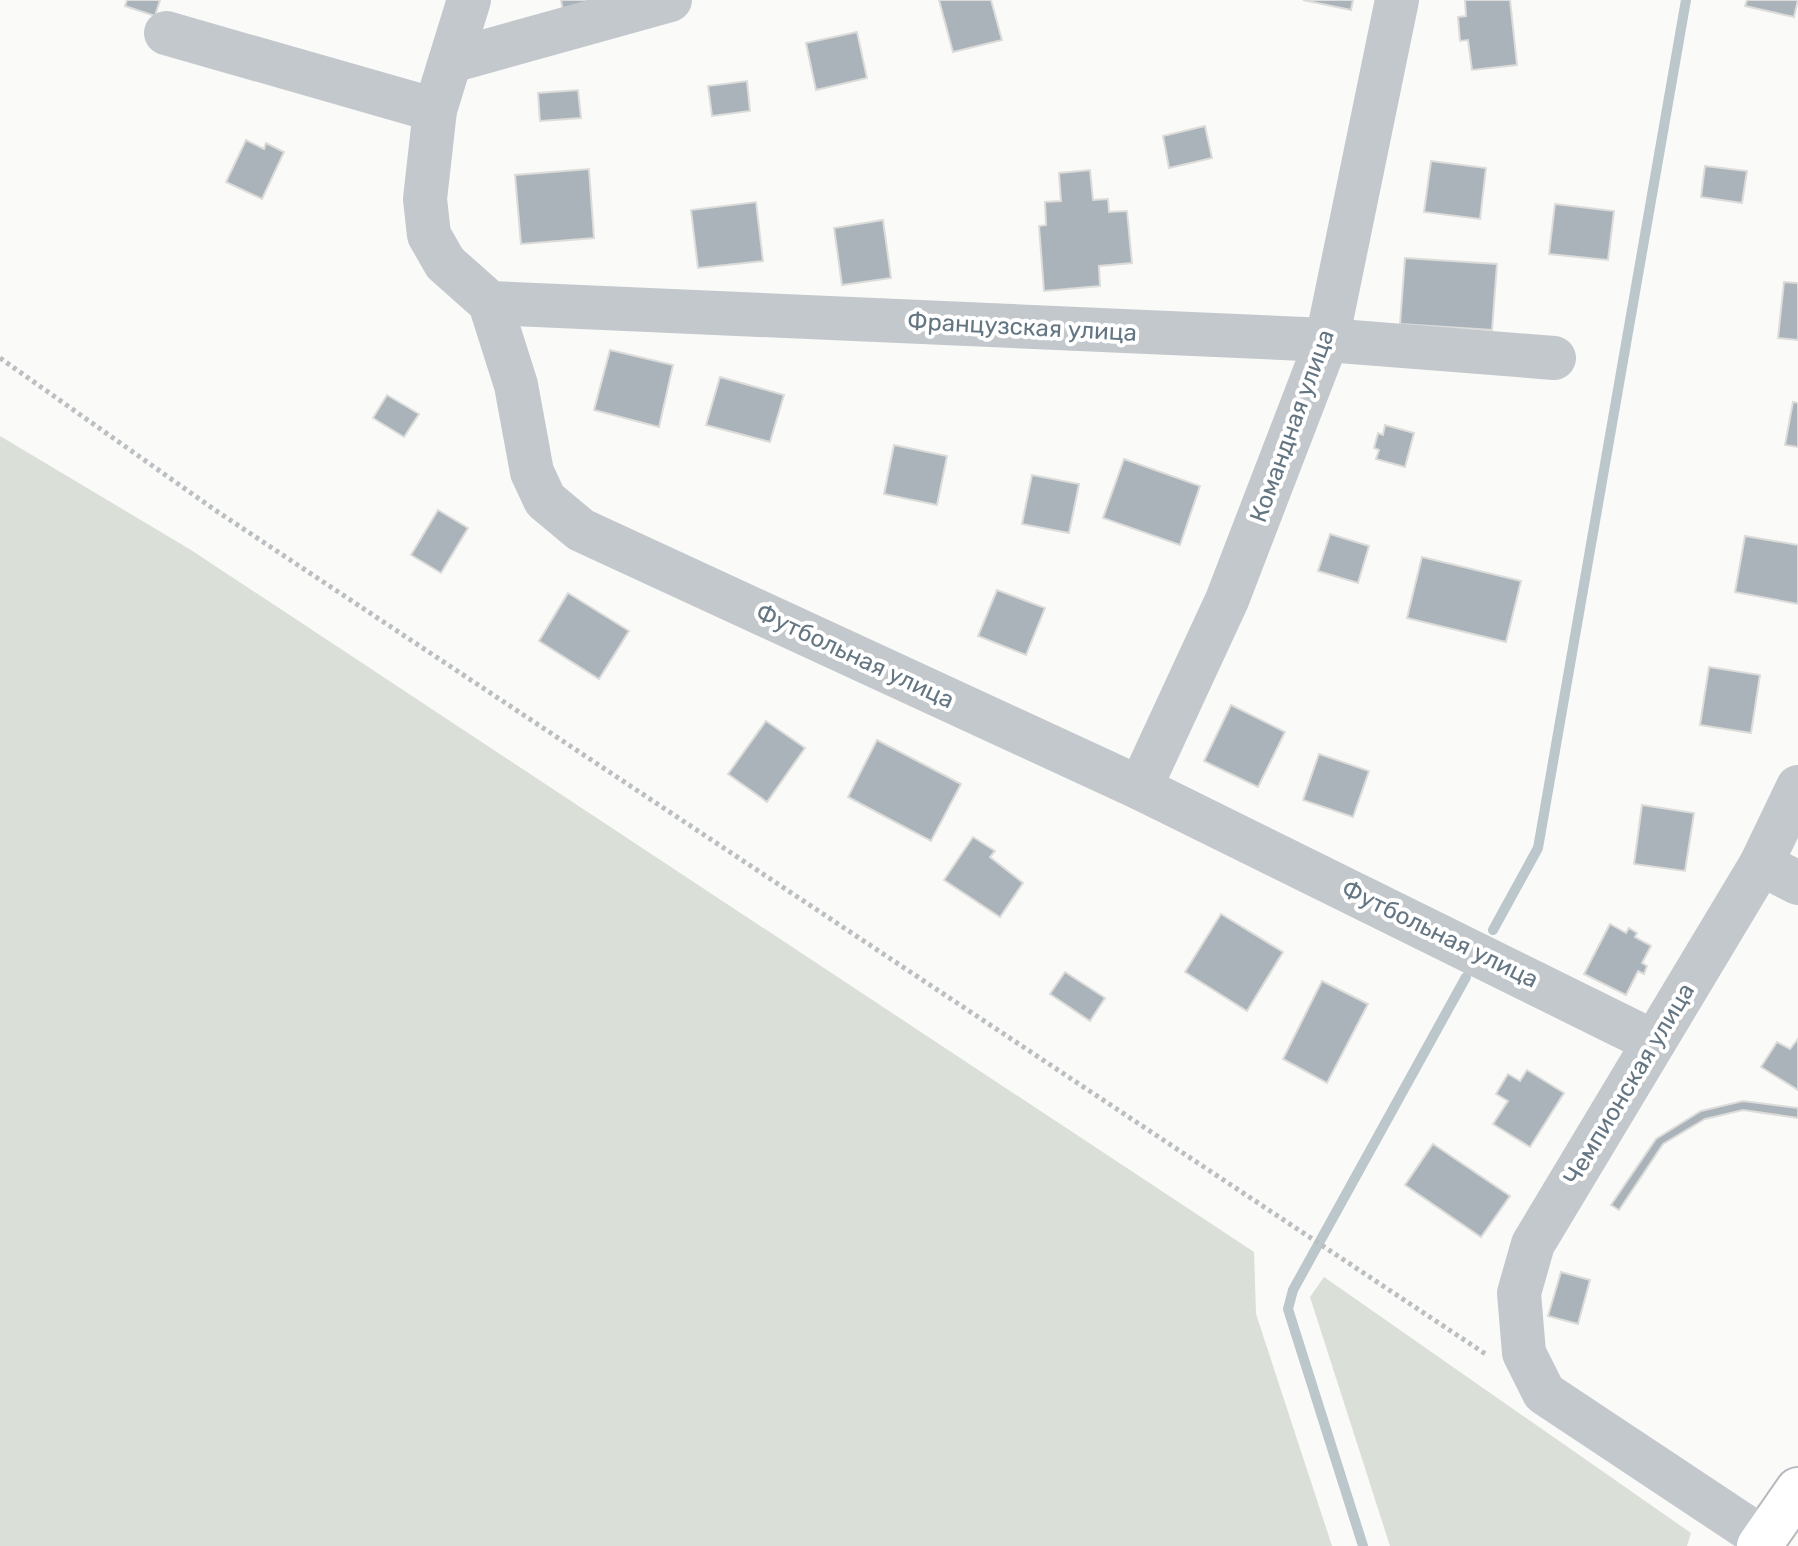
<svg xmlns="http://www.w3.org/2000/svg" width="1798" height="1546" font-family="Rubik,sans-serif">
<style>
.green{fill:#dadfd7}
.lines{fill:none;stroke-linecap:round;stroke-linejoin:round}
.stream{stroke:#bbc7cb;stroke-width:10}
.building{fill:#aab3b9;stroke:#dcdcda;stroke-width:2}
.major-casing{stroke:#b5babe;stroke-width:48}
.path{stroke:#bbbfc2;stroke-width:5;stroke-dasharray:4 4;stroke-linecap:butt}
.minor{stroke:#c3c8cc;stroke-width:44}
.major{stroke:#fff;stroke-width:44}
.labels{text-anchor:middle;dominant-baseline:central;stroke-width:8;stroke-linejoin:round;paint-order:stroke}
.street-label{font-size:24px;fill:#657683;stroke:#fff}
</style>
<rect width="100%" height="100%" fill="#fafaf8"/>
<g class="green">
<path d="M 0,436 L 191,550 L 1254,1252 L 1256,1314 L 1332,1546 L 0,1546 Z"/>
<path d="M 1324,1277 L 1691,1533 L 1687,1546 L 1390,1546 L 1310,1297 Z"/>
</g>
<g class="lines">
<g class="stream">
<path d="M 1493,930 L 1538,848 L 1686,0"/>
<path d="M 1363,1546 L 1288,1309 L 1293,1290 L 1466,977"/>
</g>
</g>
<g class="building">
<path d="M 127,0 L 160,0 L 155,16 L 125,6 Z"/>
<path d="M 561,0 L 590,0 L 564,17 Z"/>
<path d="M 939,0 L 991,0 L 1002,40 L 953,52 Z"/>
<path d="M 1303,0 L 1353,0 L 1351,10 Z"/>
<path d="M 1465,0 L 1510,0 L 1517,65 L 1472,70 L 1468,40 L 1460,41 L 1458,17 L 1466,16 Z"/>
<path d="M 1747,0 L 1798,0 L 1794,17 L 1745,6 Z"/>
<path d="M 857,32 L 867,78 L 816,90 L 806,43 Z"/>
<path d="M 747,81 L 750,111 L 712,116 L 708,86 Z"/>
<path d="M 578,90 L 581,118 L 540,121 L 538,93 Z"/>
<path d="M 1205,126 L 1212,158 L 1169,168 L 1163,136 Z"/>
<path d="M 246,140 L 264,149 L 266,143 L 284,152 L 262,199 L 226,182 Z"/>
<path d="M 1431,161 L 1486,168 L 1480,219 L 1424,212 Z"/>
<path d="M 1705,166 L 1747,171 L 1742,203 L 1701,197 Z"/>
<path d="M 589,169 L 594,238 L 521,244 L 515,175 Z"/>
<path d="M 1090,170 L 1093,200 L 1108,199 L 1109,212 L 1127,211 L 1132,263 L 1099,266 L 1100,286 L 1044,291 L 1039,226 L 1046,225 L 1045,202 L 1061,201 L 1059,173 Z"/>
<path d="M 756,202 L 763,261 L 698,268 L 691,210 Z"/>
<path d="M 1555,204 L 1614,211 L 1608,260 L 1549,254 Z"/>
<path d="M 883,220 L 891,278 L 842,285 L 834,228 Z"/>
<path d="M 1405,258 L 1497,264 L 1492,330 L 1400,324 Z"/>
<path d="M 1784,282 L 1798,283 L 1798,340 L 1778,338 Z"/>
<path d="M 610,350 L 673,365 L 659,427 L 594,410 Z"/>
<path d="M 720,377 L 784,395 L 770,442 L 706,425 Z"/>
<path d="M 387,395 L 419,414 L 404,437 L 373,418 Z"/>
<path d="M 1793,402 L 1798,403 L 1798,447 L 1785,445 Z"/>
<path d="M 1385,425 L 1414,433 L 1405,467 L 1376,459 L 1379,450 L 1374,448 L 1378,433 L 1383,435 Z"/>
<path d="M 894,445 L 947,456 L 937,505 L 884,494 Z"/>
<path d="M 1124,459 L 1200,486 L 1180,545 L 1103,518 Z"/>
<path d="M 1032,475 L 1079,484 L 1069,533 L 1022,524 Z"/>
<path d="M 438,510 L 468,528 L 441,573 L 411,555 Z"/>
<path d="M 1330,534 L 1369,546 L 1358,583 L 1318,571 Z"/>
<path d="M 1745,536 L 1798,545 L 1798,604 L 1735,592 Z"/>
<path d="M 1422,557 L 1521,581 L 1506,642 L 1407,618 Z"/>
<path d="M 997,590 L 1045,608 L 1026,655 L 978,636 Z"/>
<path d="M 568,593 L 629,631 L 599,679 L 539,641 Z"/>
<path d="M 1709,667 L 1760,675 L 1751,733 L 1700,725 Z"/>
<path d="M 1231,705 L 1285,732 L 1258,787 L 1204,761 Z"/>
<path d="M 766,721 L 805,748 L 767,802 L 728,774 Z"/>
<path d="M 877,740 L 961,784 L 931,841 L 848,797 Z"/>
<path d="M 1319,754 L 1369,771 L 1353,817 L 1303,800 Z"/>
<path d="M 1642,805 L 1694,813 L 1685,871 L 1634,864 Z"/>
<path d="M 973,837 L 995,851 L 990,857 L 1023,883 L 1000,917 L 944,880 Z"/>
<path d="M 1221,914 L 1283,952 L 1247,1011 L 1185,972 Z"/>
<path d="M 1610,924 L 1626,933 L 1629,928 L 1637,933 L 1635,937 L 1651,946 L 1642,963 L 1647,966 L 1644,974 L 1638,971 L 1626,995 L 1584,974 Z"/>
<path d="M 1065,972 L 1105,998 L 1090,1021 L 1050,994 Z"/>
<path d="M 1322,981 L 1368,1004 L 1327,1083 L 1283,1059 Z"/>
<path d="M 1798,1039 L 1798,1090 L 1761,1067 L 1777,1042 L 1790,1049 Z"/>
<path d="M 1527,1070 L 1564,1093 L 1530,1147 L 1493,1124 L 1508,1101 L 1496,1094 L 1508,1074 L 1520,1081 Z"/>
<path d="M 1743,1101 L 1798,1108 L 1798,1118 L 1743,1110 L 1705,1119 L 1663,1144 L 1619,1210 L 1611,1205 L 1656,1139 L 1701,1111 Z"/>
<path d="M 1433,1144 L 1510,1196 L 1481,1237 L 1405,1185 Z"/>
<path d="M 1561,1272 L 1590,1280 L 1578,1324 L 1548,1316 Z"/>
</g>
<g class="lines">
<defs>
<path id="major" d="M 1759,1546 L 1798,1490"/>
</defs>
<use href="#major" class="major-casing"/>
<path class="path" d="M 0,358 L 215,510 L 1487,1355"/>
<g class="minor">
<path d="M 469,0 L 435,110 L 425,199 L 429,235 L 445,263 L 490,303 L 516,385 L 532,472 L 545,500 L 581,530 L 1140,788 L 1654,1042"/>
<path d="M 166,33 L 435,110"/>
<path d="M 451,61 L 670,0"/>
<path d="M 490,303 L 1327,340 L 1554,358"/>
<path d="M 1140,788 L 1227,600 L 1327,340 L 1397,0"/>
<path d="M 1761,864 L 1798,883"/>
<path d="M 1764,1539 L 1544,1393 L 1524,1353 L 1519,1293 L 1533,1244 L 1761,864 L 1798,787"/>
</g>
<use href="#major" class="major"/>
</g>
<g class="labels">
<g class="street-label">
<text transform="translate(1022 327) rotate(3)">Французская улица</text>
<text transform="translate(1292 426) rotate(-70)">Командная улица</text>
<text transform="translate(855 656) rotate(25)">Футбольная улица</text>
<text transform="translate(1440 934) rotate(26)">Футбольная улица</text>
<text transform="translate(1629 1084) rotate(-59)">Чемпионская улица</text>
</g>
</g>
</svg>
